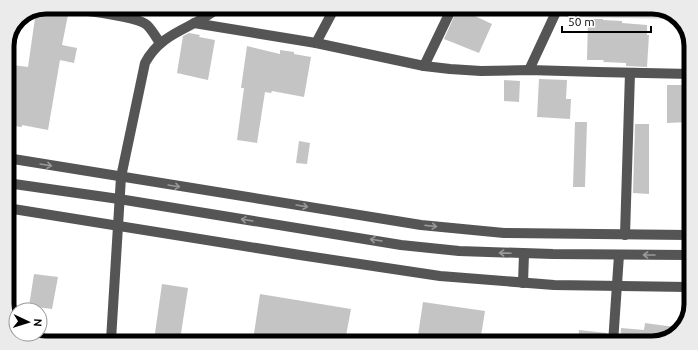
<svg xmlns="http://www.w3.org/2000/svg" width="698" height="350" font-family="Ubuntu,sans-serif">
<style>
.green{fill:#dcdcdc}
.building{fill:#c4c4c4}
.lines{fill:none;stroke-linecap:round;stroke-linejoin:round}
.minor{stroke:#555;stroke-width:10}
.oneway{stroke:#999}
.rim{fill:none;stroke:#000;stroke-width:5}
</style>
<rect width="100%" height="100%" fill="#fff"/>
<path class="green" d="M 570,10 L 669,11 L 678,19 L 566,17 Z"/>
<g class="building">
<path d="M 44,8 L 53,10 L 58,13 L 68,15 L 62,45 L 77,48 L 74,63 L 60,60 L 48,130 L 22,125 L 22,127 L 7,125 L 7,109 L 12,65 L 28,67 L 36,11 Z"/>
<path d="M 457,10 L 462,10 L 492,24 L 479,53 L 444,39 Z"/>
<path d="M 588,19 L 603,19 L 603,20 L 622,21 L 622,23 L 647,25 L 647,35 L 649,35 L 647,67 L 626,66 L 626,63 L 603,62 L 604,60 L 587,60 Z"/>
<path d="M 189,33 L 200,35 L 199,37 L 215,40 L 208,80 L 177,73 L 183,36 Z"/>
<path d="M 247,46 L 280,54 L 280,50 L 294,52 L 294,54 L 311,57 L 304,97 L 272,91 L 271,93 L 265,92 L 257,143 L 237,140 L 244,88 L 241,88 Z"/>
<path d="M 539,79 L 567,80 L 566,99 L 571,99 L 570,119 L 537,117 Z"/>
<path d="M 504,80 L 520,81 L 519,102 L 504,101 Z"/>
<path d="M 667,85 L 690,85 L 690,122 L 667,123 Z"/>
<path d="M 575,122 L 587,122 L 585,187 L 573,187 Z"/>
<path d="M 635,124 L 649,124 L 649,194 L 633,193 Z"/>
<path d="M 299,141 L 310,143 L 307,164 L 296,163 Z"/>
<path d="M 34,274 L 58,277 L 52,309 L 29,306 Z"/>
<path d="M 162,284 L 188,288 L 180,340 L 154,340 Z"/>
<path d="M 260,294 L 351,309 L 345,341 L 253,340 Z"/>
<path d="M 423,302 L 485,311 L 480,342 L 417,342 Z"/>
<path d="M 645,323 L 674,327 L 673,337 L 652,343 L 620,343 L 621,328 L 644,330 Z"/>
<path d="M 579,330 L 607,333 L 607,343 L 578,343 Z"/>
</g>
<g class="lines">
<g class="minor">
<path d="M 59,7 C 77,10 135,15 147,25 C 152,30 156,37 160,43"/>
<path d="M 194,23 L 316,43 L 424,66 L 450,69 L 481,71 L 529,70 L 598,72 L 691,74"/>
<path d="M 316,43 L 334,9"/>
<path d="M 424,66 L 451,10"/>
<path d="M 529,70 L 557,10"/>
<path d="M 7,158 L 421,225 L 504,233 L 688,235"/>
<path d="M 7,183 L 119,199 L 401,245 L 459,251 L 553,254 L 688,255"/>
<path d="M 7,208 L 300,255 L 440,276 L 554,285 L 688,287"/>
<path d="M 625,235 L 630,73"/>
<path d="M 523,283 L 524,254"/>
<path d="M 111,340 L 121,177 L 145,63 C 162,31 193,29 218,8"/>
<path d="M 613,343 L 619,255"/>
</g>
</g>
<defs><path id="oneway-shaft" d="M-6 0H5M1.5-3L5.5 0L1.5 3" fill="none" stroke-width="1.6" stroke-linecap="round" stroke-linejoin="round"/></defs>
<g class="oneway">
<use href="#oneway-shaft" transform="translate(46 165) rotate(9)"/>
<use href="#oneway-shaft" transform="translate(174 186) rotate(9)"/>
<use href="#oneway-shaft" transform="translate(302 206) rotate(9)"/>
<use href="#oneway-shaft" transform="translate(247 220) rotate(-171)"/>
<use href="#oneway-shaft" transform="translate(431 226) rotate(6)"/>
<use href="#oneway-shaft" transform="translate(376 240) rotate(-171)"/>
<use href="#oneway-shaft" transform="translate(505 253) rotate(-178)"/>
<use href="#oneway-shaft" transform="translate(649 255) rotate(-180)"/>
</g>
<path d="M0 0H698V350H0ZM46 14H652A32 32 0 0 1 684 46V304A32 32 0 0 1 652 336H46A32 32 0 0 1 14 304V46A32 32 0 0 1 46 14Z" fill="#ebebeb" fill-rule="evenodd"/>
<path class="rim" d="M46 14H652A32 32 0 0 1 684 46V304A32 32 0 0 1 652 336H46A32 32 0 0 1 14 304V46A32 32 0 0 1 46 14Z"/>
<g transform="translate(28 322) rotate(94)"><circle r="19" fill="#ffffff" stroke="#999999"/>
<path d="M0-3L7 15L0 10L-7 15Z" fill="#000000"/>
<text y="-6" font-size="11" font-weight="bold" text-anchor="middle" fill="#000000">N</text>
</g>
<path d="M562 26v6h89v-6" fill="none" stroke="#000000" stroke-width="2"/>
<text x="568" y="26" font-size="12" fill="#000000" stroke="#ffffff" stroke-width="3" paint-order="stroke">50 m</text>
</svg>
